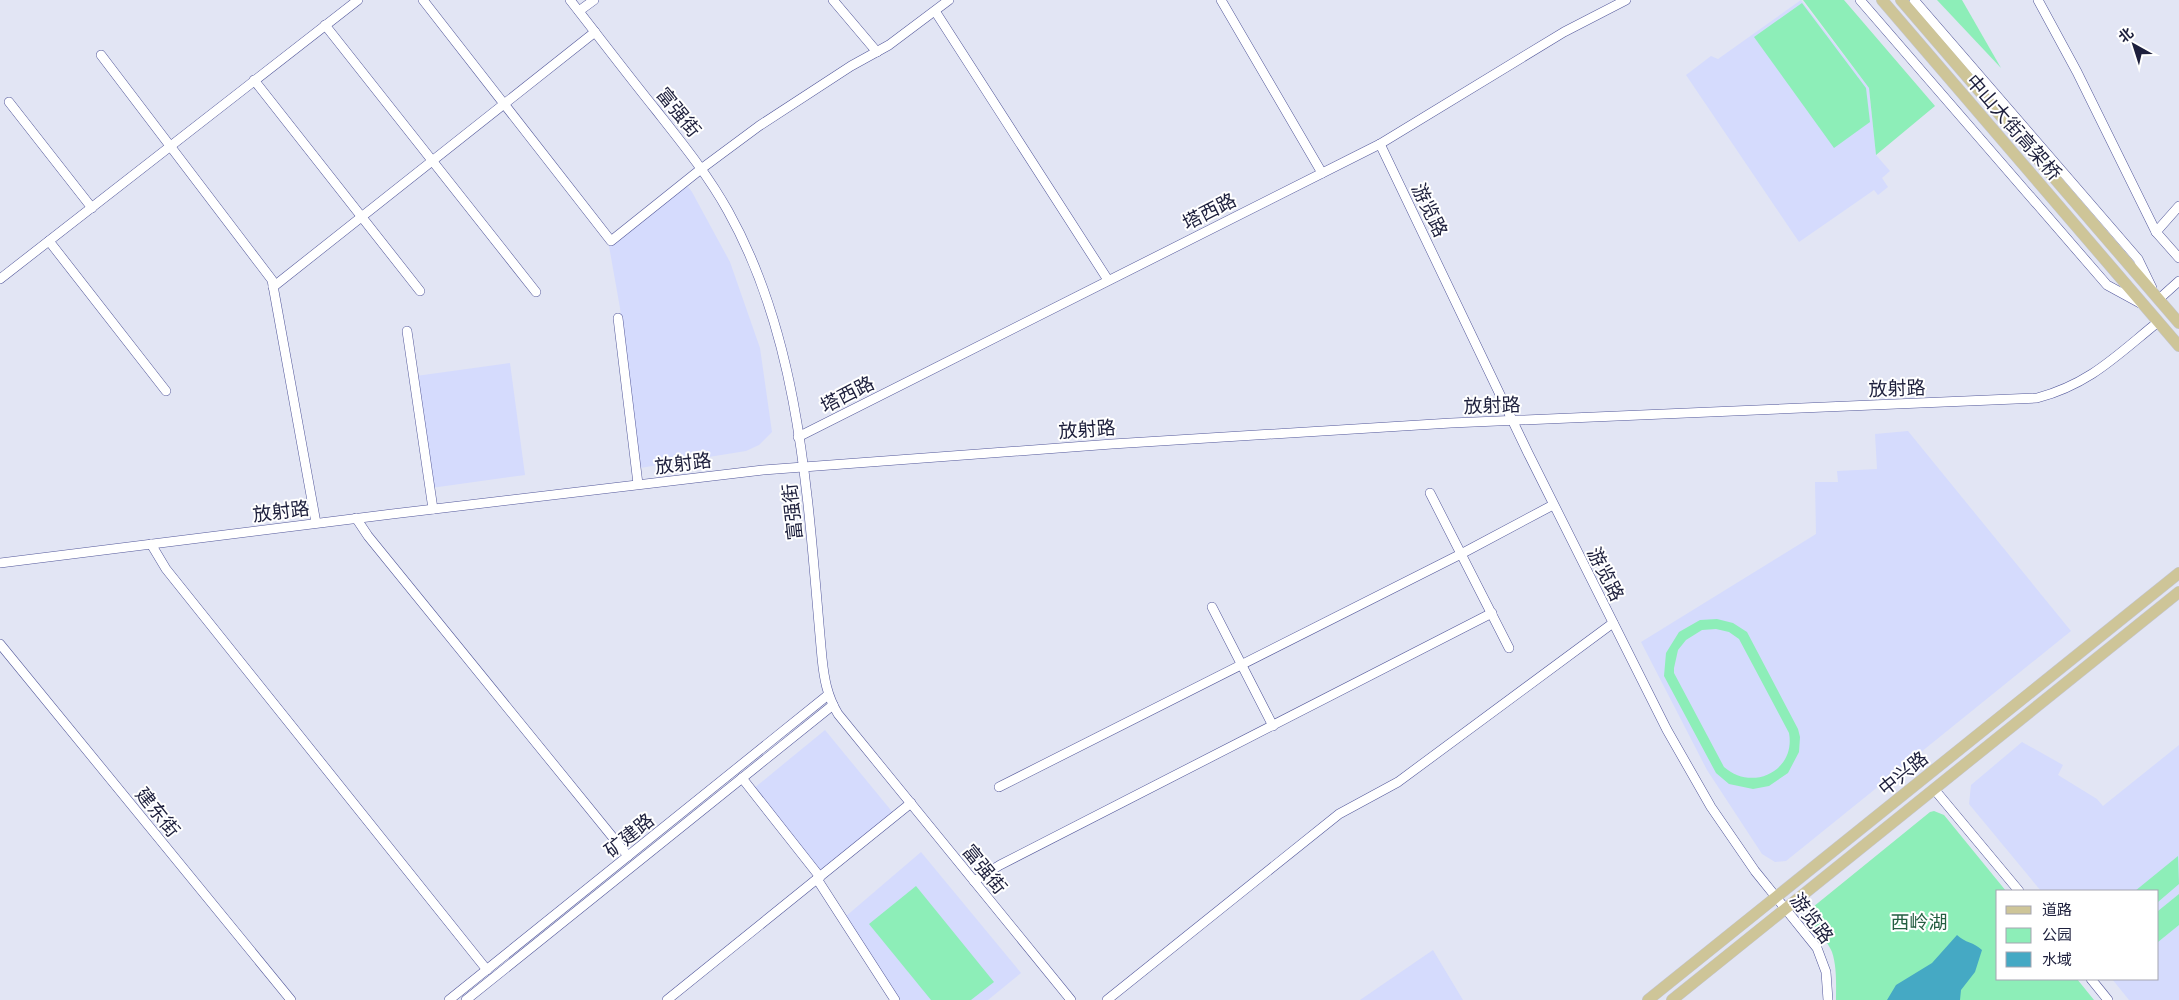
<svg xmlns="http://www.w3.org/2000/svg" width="2179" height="1000" font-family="'PT Sans Narrow','Noto Sans SC',sans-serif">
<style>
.built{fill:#d5dbfd}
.green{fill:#8deeb8;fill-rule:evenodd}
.water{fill:#45a9c4}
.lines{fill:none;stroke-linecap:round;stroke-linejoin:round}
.minor-casing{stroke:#52579a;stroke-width:10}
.major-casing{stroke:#c4c5cc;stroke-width:12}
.minor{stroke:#fff;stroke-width:9}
.major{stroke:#cec598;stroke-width:11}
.labels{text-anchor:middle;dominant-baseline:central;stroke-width:4;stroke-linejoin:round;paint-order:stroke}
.street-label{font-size:19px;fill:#1d1f3c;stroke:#fff}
.park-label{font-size:19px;fill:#245e41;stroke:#fff}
</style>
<rect width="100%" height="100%" fill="#e2e5f4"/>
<g class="built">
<path d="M 1801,0 L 1869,88 L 1876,155 L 1890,171 L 1882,178 L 1888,187 L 1878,195 L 1874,190 L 1799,242 L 1686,75 L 1711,56 L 1718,59 Z"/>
<path d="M 686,184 L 692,192 L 730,262 L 760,348 L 772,432 L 759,445 L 746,451 L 640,468 L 620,308 L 609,246 Z"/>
<path d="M 510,363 L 525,475 L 431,488 L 416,376 Z"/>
<path d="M 1908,431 L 2071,631 L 1786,861 L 1775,862 L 1762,854 L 1707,770 L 1641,642 L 1816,534 L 1815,482 L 1838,482 L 1837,471 L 1877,469 L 1875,434 Z"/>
<path d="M 825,730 L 894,814 L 820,875 L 753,789 Z"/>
<path d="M 2022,742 L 2063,765 L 2058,775 L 2097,799 L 2103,806 L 2179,745 L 2179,1000 L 2129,1000 L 2112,979 L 2158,979 L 2158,891 L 2041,891 L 1969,804 L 1971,785 Z"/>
<path d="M 921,852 L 1021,973 L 988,1000 L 898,1000 L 845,917 Z"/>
<path d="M 1433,950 L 1463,1000 L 1360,1000 Z"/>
</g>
<g class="green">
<path d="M 1803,0 L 1844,0 L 1935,106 L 1876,155 L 1869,88 Z"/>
<path d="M 1937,0 L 1962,0 L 2001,68 Z"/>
<path d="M 1802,3 L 1866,88 L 1870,122 L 1834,148 L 1754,37 Z"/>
<path d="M 1717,619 L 1733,623 L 1747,632 L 1798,729 L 1800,737 L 1799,752 L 1788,773 L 1769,786 L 1753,789 L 1729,784 L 1716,773 L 1664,676 L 1666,653 L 1679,632 L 1700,620 ZM 1716,629 L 1729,632 L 1739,639 L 1789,733 C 1796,771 1752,792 1724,767 L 1674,673 L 1674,668 L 1678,650 L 1686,640 L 1702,630 Z"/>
<path d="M 1934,811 L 1944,815 L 2006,891 L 1998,891 L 1998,979 L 2077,979 L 2094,1000 L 1836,1000 C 1836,984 1837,967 1832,952 C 1826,936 1805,924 1813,907 L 1930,812 Z"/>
<path d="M 2178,856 L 2179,884 L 2158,902 L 2158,891 L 2135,891 Z"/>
<path d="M 916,886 L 994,982 L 971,1000 L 931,1000 L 869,924 Z"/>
<path d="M 2179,894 L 2179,925 L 2158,942 L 2158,911 Z"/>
</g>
<path class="water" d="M 1957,935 C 1965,943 1974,942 1982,950 L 1975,972 L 1961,990 L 1960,1000 L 1887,1000 L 1896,985 L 1932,963 Z"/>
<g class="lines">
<defs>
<g id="minor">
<path d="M 423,0 L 611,241 L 701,169 L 759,126 L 851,66 L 889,45 L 949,0"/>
<path d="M 570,0 C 599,37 627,74 656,110 C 682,143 708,175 728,211 C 803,345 808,508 822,658 C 824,678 827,696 838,714 L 1071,1000"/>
<path d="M 833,0 L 877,52"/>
<path d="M 1221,0 L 1322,173"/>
<path d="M 1860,0 L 2107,285 L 2140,303"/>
<path d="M 1914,0 L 2138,259 L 2152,288"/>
<path d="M 2038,0 L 2077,72 L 2156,232 L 2179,258"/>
<path d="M 579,11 L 594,0"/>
<path d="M 935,11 L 1108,280"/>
<path d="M 325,25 L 536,292"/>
<path d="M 101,55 L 272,280 L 316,523"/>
<path d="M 254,80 L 420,291"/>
<path d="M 9,102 L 92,208"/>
<path d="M 1380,144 L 1528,453 L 1667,730 L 1711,807 L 1755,871 L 1817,948 L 1826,972 L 1828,1000"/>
<path d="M 2156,232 L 2179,206"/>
<path d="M 49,241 L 166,391"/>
<path d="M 0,279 L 358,0"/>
<path d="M 273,287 L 595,32"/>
<path d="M 2159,299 L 2179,281"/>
<path d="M 618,318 L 638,484"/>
<path d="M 407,331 L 433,509"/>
<path d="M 798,437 L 1380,144 L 1564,32 L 1626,0"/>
<path d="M 1430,493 L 1509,648"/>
<path d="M 356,518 L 368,536 L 628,856"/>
<path d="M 151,544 L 166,569 L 487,970"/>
<path d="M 0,563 L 392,514 L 763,470 L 1112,444 L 1451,423 L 2037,398 C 2090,384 2117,355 2158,322"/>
<path d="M 1212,607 L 1273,726"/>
<path d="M 0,644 L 291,1000"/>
<path d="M 742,778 L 820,877"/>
<path d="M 999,787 L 1461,554 L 1553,505"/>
<path d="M 1934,789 L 2019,891"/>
<path d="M 817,879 L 895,1000"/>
<path d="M 974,881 L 1000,865 L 1492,613"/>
<path d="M 2091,979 L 2108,1000"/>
<path d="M 449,1000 L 828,695"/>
<path d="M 466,1000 L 833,705"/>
<path d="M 667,1000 L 911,803"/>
<path d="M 1107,1000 L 1339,814 L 1398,782 L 1613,623"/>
</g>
<g id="major">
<path d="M 1882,0 L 2179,346"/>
<path d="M 1901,0 L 2179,323"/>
<path d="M 1648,1000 L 2179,573"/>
<path d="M 1672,1000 L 2179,592"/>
</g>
</defs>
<use href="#minor" class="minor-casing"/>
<use href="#major" class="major-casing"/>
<use href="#minor" class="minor"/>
<use href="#major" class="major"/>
</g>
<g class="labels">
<g class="street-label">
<text transform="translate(679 112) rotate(51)">富强街</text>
<text transform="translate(2014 127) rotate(49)">中山大街高架桥</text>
<text transform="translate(1430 210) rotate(64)">游览路</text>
<text transform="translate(1209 211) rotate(-27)">塔西路</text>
<text transform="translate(1897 388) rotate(-2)">放射路</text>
<text transform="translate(847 394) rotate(-27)">塔西路</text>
<text transform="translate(1492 405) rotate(-2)">放射路</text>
<text transform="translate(1087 429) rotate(-4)">放射路</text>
<text transform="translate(683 463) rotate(-7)">放射路</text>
<text transform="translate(281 511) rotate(-7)">放射路</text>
<text transform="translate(792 512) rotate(-96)">富强街</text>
<text transform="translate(1606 574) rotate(63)">游览路</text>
<text transform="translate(1903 773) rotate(-39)">中兴路</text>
<text transform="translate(158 812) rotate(51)">建东街</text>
<text transform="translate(629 835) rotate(-39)">矿建路</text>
<text transform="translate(985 869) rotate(51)">富强街</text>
<text transform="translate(1812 918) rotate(53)">游览路</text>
</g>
<g class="park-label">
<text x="1919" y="922">西岭湖</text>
</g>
</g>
<rect x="1996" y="890" width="162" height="90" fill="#ffffff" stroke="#a5a5b1"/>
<rect x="2006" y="906" width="25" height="8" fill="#cec598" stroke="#a5a5b1"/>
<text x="2042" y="915" font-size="15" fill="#1d1f3c">道路</text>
<rect x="2006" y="928" width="25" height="15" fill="#8deeb8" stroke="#a5a5b1"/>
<text x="2042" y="940" font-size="15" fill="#1d1f3c">公园</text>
<rect x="2006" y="952" width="25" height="15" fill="#45a9c4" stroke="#a5a5b1"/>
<text x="2042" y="965" font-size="15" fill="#1d1f3c">水域</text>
<g transform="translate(2134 45) rotate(321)" stroke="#ffffff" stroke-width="4" paint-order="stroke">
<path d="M0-4L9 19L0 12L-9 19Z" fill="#1d1f3c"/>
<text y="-8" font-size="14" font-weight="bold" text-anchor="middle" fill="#1d1f3c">北</text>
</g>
</svg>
